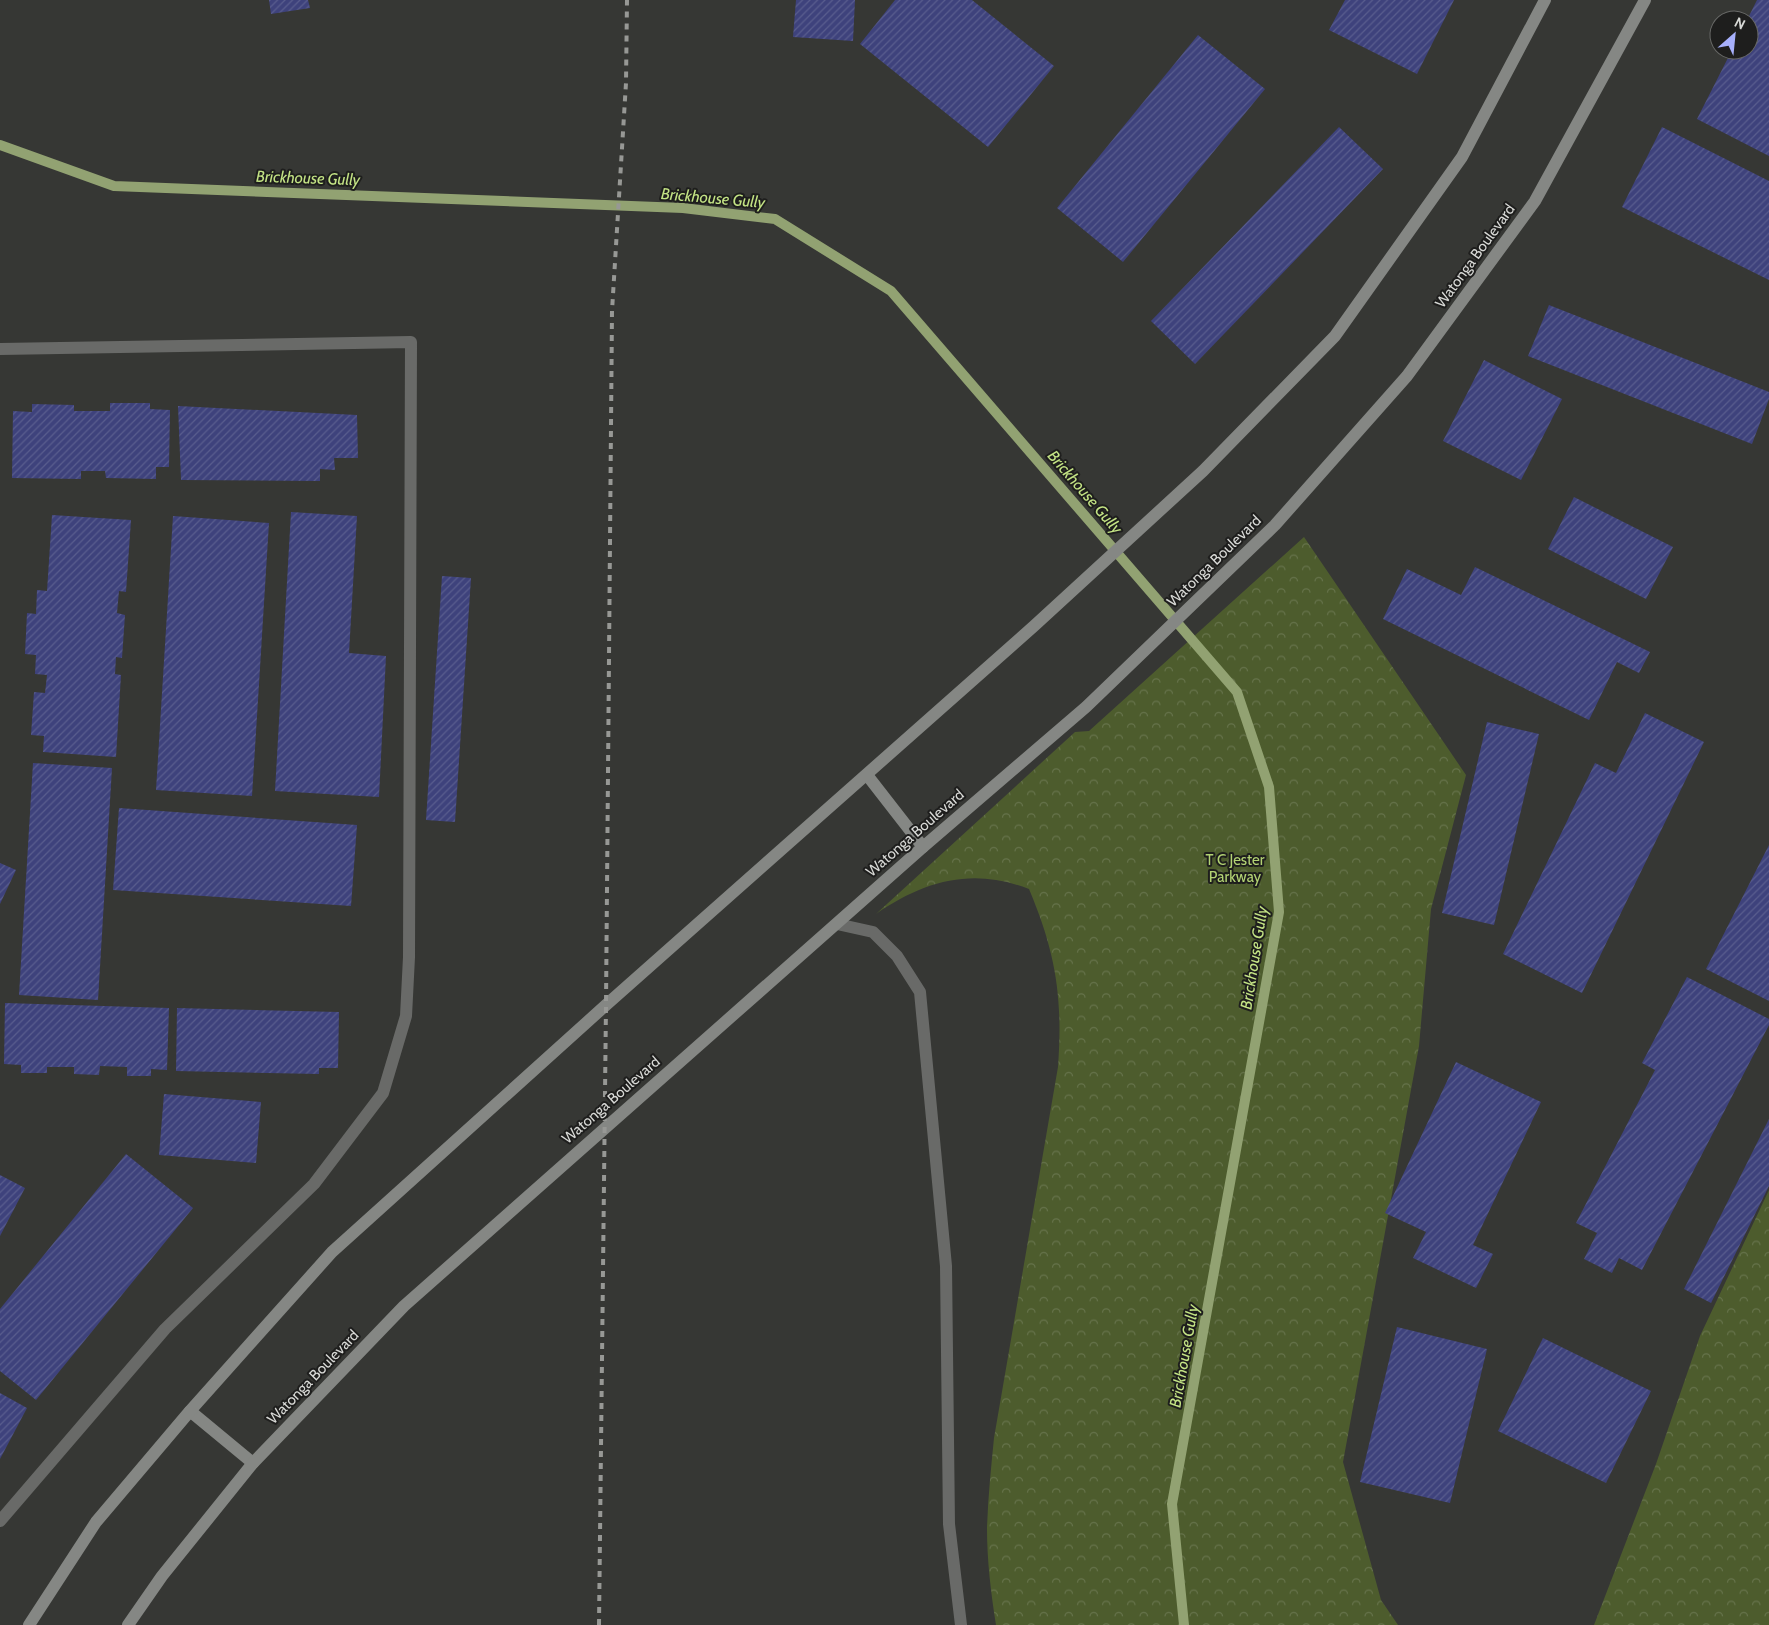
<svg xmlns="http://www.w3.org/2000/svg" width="1769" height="1625" font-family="Cabin,sans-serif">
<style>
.forest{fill:url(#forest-crowns)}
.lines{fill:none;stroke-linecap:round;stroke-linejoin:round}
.stream{stroke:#92a272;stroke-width:10}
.building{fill:url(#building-hatch)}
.lane{stroke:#696a68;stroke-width:12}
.secondary{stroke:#858784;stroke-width:12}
.rail{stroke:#979895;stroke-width:4;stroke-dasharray:6 6;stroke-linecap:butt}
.labels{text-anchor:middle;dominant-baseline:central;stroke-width:4;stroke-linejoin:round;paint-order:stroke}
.street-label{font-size:15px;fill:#d8d9d6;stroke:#1e1e1d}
.park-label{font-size:15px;fill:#b2d273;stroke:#1e1e1d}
.water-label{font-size:16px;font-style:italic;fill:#c4e485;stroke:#1e1e1d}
</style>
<defs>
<pattern id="forest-crowns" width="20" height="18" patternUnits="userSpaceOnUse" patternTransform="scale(1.25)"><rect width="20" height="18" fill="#4d5c2d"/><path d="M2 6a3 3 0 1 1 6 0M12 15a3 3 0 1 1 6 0" fill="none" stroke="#66734b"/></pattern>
<pattern id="building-hatch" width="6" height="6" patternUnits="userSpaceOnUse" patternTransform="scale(1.25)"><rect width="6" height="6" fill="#3e427c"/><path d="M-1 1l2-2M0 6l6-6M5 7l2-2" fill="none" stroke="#595d8e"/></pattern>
</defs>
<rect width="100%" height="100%" fill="#363734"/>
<g class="forest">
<path d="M 1304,537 L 1466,775 L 1431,909 L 1419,1046 L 1343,1462 L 1381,1600 L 1398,1625 L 996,1625 C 991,1593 987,1561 987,1528 C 988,1498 991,1468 994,1438 L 1058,1067 C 1063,998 1056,953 1029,889 C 972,867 924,881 876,914 L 1075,732 L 1089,731 Z"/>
<path d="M 1769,1190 L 1769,1625 L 1594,1625 L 1656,1464 L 1700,1336 Z"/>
</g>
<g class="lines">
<path class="stream" d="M 0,145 L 114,186 L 683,208 L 775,219 L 891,291 L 1237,692 L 1269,787 L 1279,912 L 1172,1504 L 1184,1625"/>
</g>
<g class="building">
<path d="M 269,0 L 308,0 L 310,8 L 271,14 Z"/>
<path d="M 796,0 L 855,0 L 853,41 L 793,37 Z"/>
<path d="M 895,0 L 972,0 L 1054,66 L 988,147 L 860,44 Z"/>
<path d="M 1345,0 L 1454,0 L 1417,74 L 1329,30 Z"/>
<path d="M 1757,0 L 1769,0 L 1769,156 L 1697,119 L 1732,50 L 1749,50 L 1749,20 L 1747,20 Z"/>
<path d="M 1198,35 L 1265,89 L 1123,262 L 1057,208 Z"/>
<path d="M 1339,127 L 1383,169 L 1195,364 L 1151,321 Z"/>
<path d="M 1662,127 L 1769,181 L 1769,280 L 1622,207 Z"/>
<path d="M 1549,305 L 1769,392 L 1769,399 L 1752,444 L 1528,356 Z"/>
<path d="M 1484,360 L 1562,399 L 1521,480 L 1443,441 Z"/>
<path d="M 110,403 L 150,403 L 150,409 L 170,410 L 169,467 L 156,467 L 156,479 L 106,478 L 105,471 L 81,471 L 81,479 L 12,478 L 13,411 L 32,412 L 32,404 L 74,405 L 74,411 L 110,411 Z"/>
<path d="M 178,406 L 357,415 L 358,458 L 334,458 L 335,470 L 320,469 L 320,481 L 181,480 Z"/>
<path d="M 1574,497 L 1673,547 L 1646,599 L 1548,549 Z"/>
<path d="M 291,512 L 357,516 L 349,653 L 386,656 L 379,797 L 275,791 Z"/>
<path d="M 52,515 L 131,520 L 126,592 L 119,591 L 117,613 L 125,615 L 122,658 L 116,657 L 115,674 L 121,675 L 116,757 L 43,752 L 44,736 L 31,735 L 34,692 L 45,693 L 47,675 L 35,674 L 36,655 L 25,654 L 27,613 L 36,614 L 37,590 L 47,591 Z"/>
<path d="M 173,516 L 269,523 L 252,796 L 156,790 Z"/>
<path d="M 1475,567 L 1650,652 L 1639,673 L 1617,662 L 1589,720 L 1383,619 L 1407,569 L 1461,595 Z"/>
<path d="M 442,576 L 471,578 L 455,822 L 426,820 Z"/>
<path d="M 1645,713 L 1704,742 L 1582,993 L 1503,954 L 1595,763 L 1616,773 Z"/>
<path d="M 1487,722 L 1539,734 L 1494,925 L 1442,913 Z"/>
<path d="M 33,763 L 112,768 L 98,1000 L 19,995 Z"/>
<path d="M 119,808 L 357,825 L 351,906 L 113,890 Z"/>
<path d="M 1769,845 L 1769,1001 L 1706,969 Z"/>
<path d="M 0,863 L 16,870 L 0,904 Z"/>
<path d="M 1687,977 L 1769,1019 L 1769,1025 L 1642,1270 L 1619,1258 L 1612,1273 L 1584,1259 L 1597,1233 L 1576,1223 L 1655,1070 L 1642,1063 Z"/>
<path d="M 5,1003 L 169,1008 L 167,1070 L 151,1069 L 151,1076 L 127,1076 L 127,1067 L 100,1066 L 99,1075 L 74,1074 L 74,1067 L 47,1067 L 47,1073 L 21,1073 L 21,1065 L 4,1064 Z"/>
<path d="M 177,1008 L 339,1012 L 338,1068 L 319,1068 L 319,1074 L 176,1071 Z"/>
<path d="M 1456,1062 L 1541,1102 L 1473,1245 L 1493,1254 L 1476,1288 L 1413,1258 L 1426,1232 L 1385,1213 Z"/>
<path d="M 164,1094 L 261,1102 L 256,1163 L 159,1155 Z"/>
<path d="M 1769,1119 L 1769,1186 L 1711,1303 L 1684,1289 Z"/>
<path d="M 126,1154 L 193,1208 L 36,1400 L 0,1371 L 0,1309 Z"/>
<path d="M 0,1175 L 25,1188 L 0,1236 Z"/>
<path d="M 1397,1327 L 1487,1349 L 1450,1503 L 1360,1482 Z"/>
<path d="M 1543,1338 L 1651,1391 L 1606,1483 L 1498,1431 Z"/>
<path d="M 0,1393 L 27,1408 L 0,1459 Z"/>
</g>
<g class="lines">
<g class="lane">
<path d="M 0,349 L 411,342 L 409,957 L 406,1016 L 383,1093 L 314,1184 L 165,1329 L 0,1521"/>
<path d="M 837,924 L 873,932 L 897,956 L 920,992 L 946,1266 L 949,1524 L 961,1625"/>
</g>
<g class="secondary">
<path d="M 867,775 L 923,847"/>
<path d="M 190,1411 L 253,1463"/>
<path d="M 29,1625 L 96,1522 L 190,1411 L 332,1252 L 606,1005 L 1034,626 L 1203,471 L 1335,336 L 1462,157 L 1545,0"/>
<path d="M 128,1625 L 162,1576 L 253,1463 L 404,1306 L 923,847 L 1086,707 L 1275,525 L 1407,376 L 1535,201 L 1645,0"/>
</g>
<path class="rail" d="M 599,1625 L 606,1005 L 612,311 L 626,83 L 627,0"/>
</g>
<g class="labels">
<g class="street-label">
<text transform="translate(1475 256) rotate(-54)">Watonga Boulevard</text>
<text transform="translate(1214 561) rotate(-44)">Watonga Boulevard</text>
<text transform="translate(915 833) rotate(-41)">Watonga Boulevard</text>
<text transform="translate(611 1100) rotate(-41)">Watonga Boulevard</text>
<text transform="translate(313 1377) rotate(-46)">Watonga Boulevard</text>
</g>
<g class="park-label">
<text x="1235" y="860">T C Jester<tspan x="1235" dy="17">Parkway</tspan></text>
</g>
<g class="water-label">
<text transform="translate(308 178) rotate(2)">Brickhouse Gully</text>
<text transform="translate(713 198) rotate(5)">Brickhouse Gully</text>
<text transform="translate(1085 492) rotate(49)">Brickhouse Gully</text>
<text transform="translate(1254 958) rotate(-81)">Brickhouse Gully</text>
<text transform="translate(1184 1356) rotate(-80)">Brickhouse Gully</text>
</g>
</g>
<g transform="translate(1734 35) rotate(27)"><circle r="24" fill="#1e1e1d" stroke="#686967"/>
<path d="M0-4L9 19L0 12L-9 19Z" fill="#a7b0fc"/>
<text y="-8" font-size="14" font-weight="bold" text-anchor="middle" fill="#d8d9d6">N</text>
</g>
</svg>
